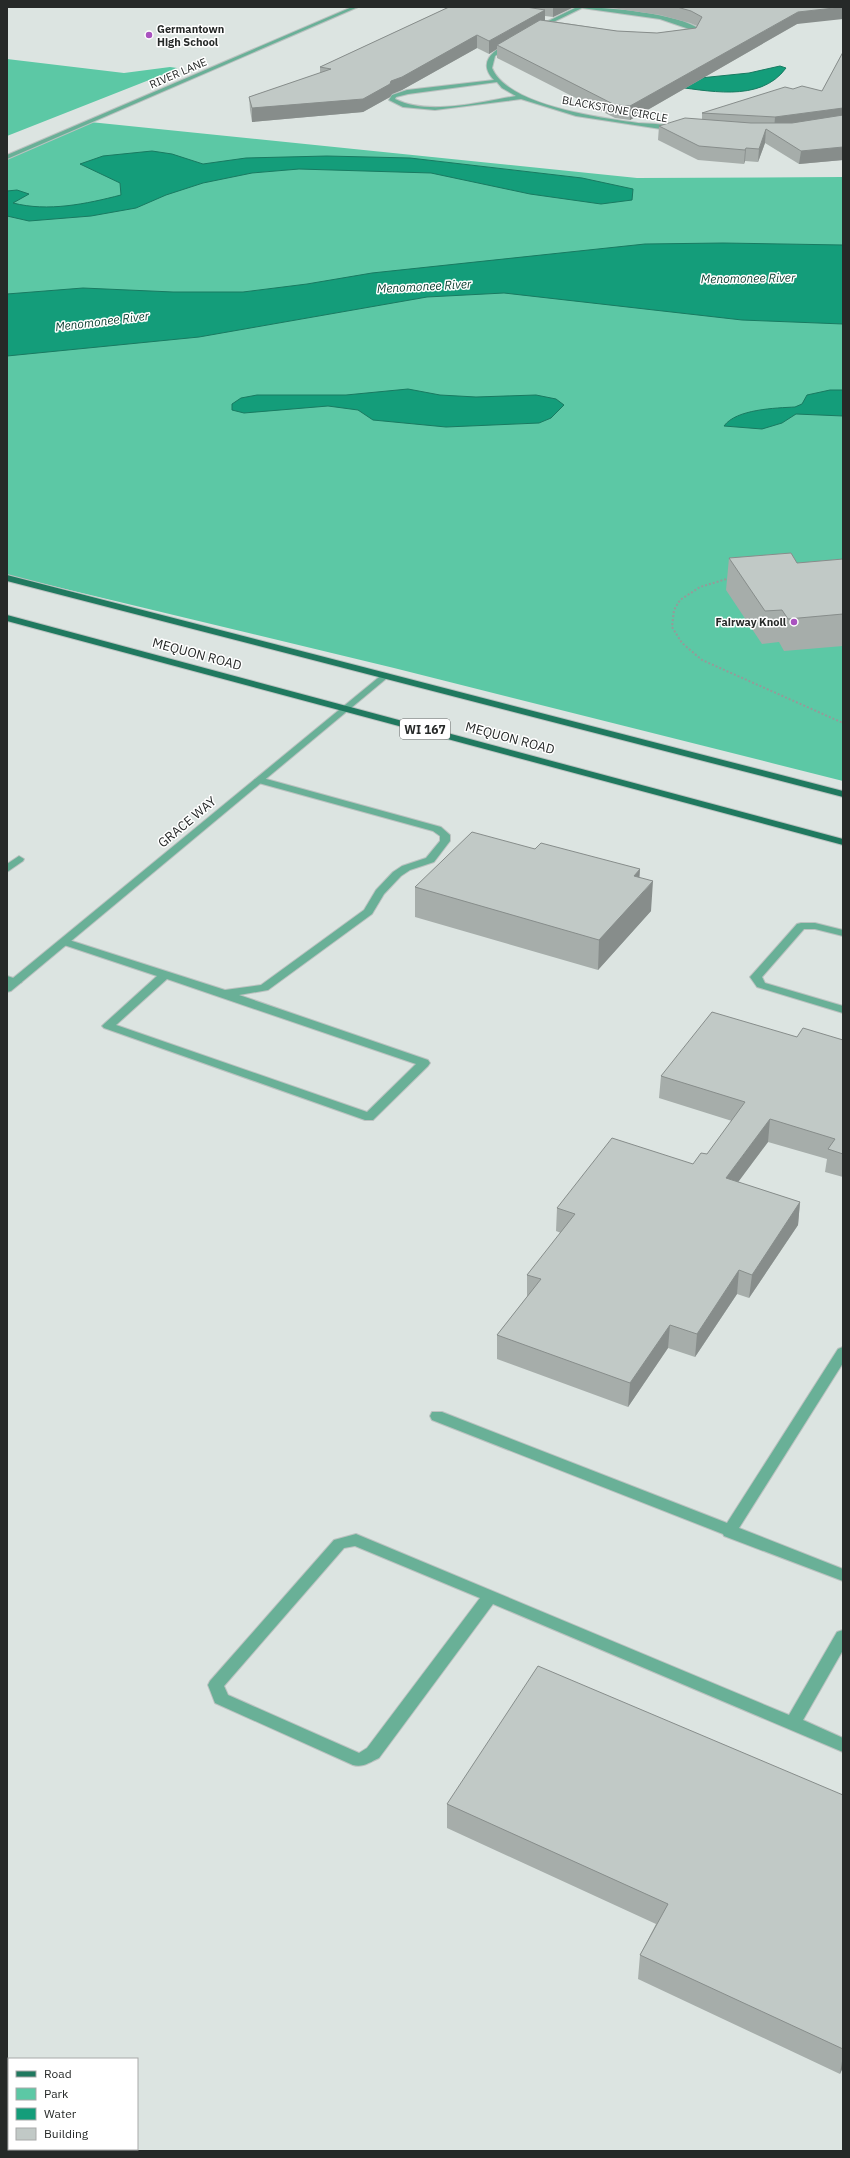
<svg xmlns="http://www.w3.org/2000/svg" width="850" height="2158" font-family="'IBM Plex Sans',sans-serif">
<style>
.green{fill:#5cc8a5}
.water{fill:#149d7a;stroke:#197a61}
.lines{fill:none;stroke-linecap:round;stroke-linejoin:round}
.lane-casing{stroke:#bbc2c0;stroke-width:2}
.street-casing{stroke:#bbc2c0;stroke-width:2}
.primary-casing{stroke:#bbc2c0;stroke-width:2}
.path{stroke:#959b99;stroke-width:2;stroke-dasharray:2 2;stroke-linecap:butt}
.lane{fill:#69b097;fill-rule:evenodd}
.street{fill:#69b097;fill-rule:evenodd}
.primary{fill:#20795f;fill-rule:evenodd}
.wall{fill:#a6adaa}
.shaded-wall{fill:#878d8b}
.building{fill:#c1c9c6;stroke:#878d8b}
.poi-dot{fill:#a952bf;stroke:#fff;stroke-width:1.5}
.labels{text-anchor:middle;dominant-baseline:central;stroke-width:3;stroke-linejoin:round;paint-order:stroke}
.far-poi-label{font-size:11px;font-weight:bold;fill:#262928;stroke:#fff;text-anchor:start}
.far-street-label{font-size:11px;fill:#262928;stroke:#fff}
.far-water-label{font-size:12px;font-style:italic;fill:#0c4031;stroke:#fff}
.shield{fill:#fff;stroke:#676968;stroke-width:1}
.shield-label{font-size:12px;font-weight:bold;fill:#262928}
.street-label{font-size:13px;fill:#262928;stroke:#fff}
</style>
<rect width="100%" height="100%" fill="#dce4e1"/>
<g class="green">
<path d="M 7,59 L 124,73 L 170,67 L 177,68 L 172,71 L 7,136 Z"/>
<path d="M 90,122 L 637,178 L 843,177 L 843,781 L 394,668 L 7,575 L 7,157 Z"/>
</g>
<g class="water">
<path d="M 780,66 L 786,68 C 760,104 706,90 669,86 L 700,78 L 749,73 Z"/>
<path d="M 152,151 L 172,154 L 203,164 L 246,158 L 327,156 L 410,158 L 582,178 L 633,189 L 632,200 L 601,204 L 530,194 L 431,173 L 299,169 L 252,173 L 203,183 L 166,195 L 136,208 L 91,216 L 29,221 L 7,216 L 7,191 L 17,190 L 29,194 L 13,203 C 48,212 86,204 121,195 L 120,183 L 80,164 L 103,156 Z"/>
<path d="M 723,243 L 843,245 L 843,324 L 742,320 L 504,293 L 427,297 L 199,337 L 7,356 L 7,294 L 83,288 L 173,292 L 243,292 L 307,284 L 372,273 L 645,244 Z"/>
<path d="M 408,389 L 440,395 L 476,397 L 536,395 L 556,399 L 564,405 L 551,418 L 539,423 L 446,427 L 373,420 L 358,410 L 328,406 L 244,413 L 232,410 L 232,404 L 241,398 L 257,395 L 346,395 Z"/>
<path d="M 830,390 L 843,390 L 843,416 L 796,414 L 782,423 L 762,429 L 724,426 C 736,409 776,408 795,407 L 802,404 L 807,395 Z"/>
</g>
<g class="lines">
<defs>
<g id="lane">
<path d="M 259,777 L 441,827 L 450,835 L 450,841 L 434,862 L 410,870 L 401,876 L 384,894 L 372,914 L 268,990 L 239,995 L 428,1060 L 430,1063 L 428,1066 L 373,1120 L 365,1120 L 104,1028 L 102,1026 L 104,1024 L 157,976 L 61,944 L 59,942 L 65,939 L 69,940 L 225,990 L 261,985 L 364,910 L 376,890 L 393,872 L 402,866 L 426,858 L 440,841 L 440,836 L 433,831 L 255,782 L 254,780 ZM 167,979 L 416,1064 L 367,1112 L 116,1025 Z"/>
<path d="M 19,856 L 24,859 L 23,861 L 7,872 L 7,864 Z"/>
<path d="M 801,923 L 815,923 L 843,930 L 843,936 L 815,929 L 804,929 L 762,977 L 765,983 L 843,1006 L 843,1013 L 757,987 L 750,977 L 797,924 Z"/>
<path d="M 7,976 L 20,980 L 22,982 L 16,985 L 7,983 Z"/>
<path d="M 843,1347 L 843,1363 L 739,1528 L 843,1569 L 843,1581 L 724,1536 L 723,1534 L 432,1420 L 430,1416 L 432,1412 L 442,1412 L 727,1523 L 838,1349 Z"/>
<path d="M 356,1534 L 789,1715 L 837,1632 L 843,1630 L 843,1650 L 803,1720 L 843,1738 L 843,1752 L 493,1604 L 379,1758 C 370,1762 363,1768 353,1765 L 215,1703 L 208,1685 L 210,1681 L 334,1540 ZM 355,1546 L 480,1598 L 367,1748 L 359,1753 L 228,1695 L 224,1686 L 344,1548 Z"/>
</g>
<g id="street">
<path d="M 352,7 L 358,7 L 7,159 L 7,155 Z"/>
<path d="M 577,7 C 605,7 679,13 701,30 L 695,39 L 690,41 L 687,39 L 695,31 L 660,19 L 582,8 L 539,29 L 534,28 Z"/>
<path d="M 509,42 L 514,43 L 495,56 L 492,68 C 508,106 601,118 638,123 C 649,124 668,123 677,129 L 674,131 L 576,116 L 521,99 L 435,110 L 403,107 L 389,100 L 392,95 L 407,90 L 494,80 C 477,62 493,51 509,42 ZM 497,82 L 502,88 L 516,96 C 481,102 428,116 395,99 L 396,97 L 408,94 Z"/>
<path d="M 384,673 L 387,674 L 387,678 L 11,991 L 7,992 L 7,983 Z"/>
</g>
<g id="primary">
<path d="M 7,575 L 843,791 L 843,797 L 7,581 Z"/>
<path d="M 7,615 L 843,839 L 843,845 L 7,621 Z"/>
</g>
</defs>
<use href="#lane" class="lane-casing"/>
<use href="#street" class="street-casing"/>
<use href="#primary" class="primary-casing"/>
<path class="path" d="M 730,578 L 700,587 L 680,600 L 674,610 L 672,627 L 682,643 L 702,660 L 843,723"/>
<use href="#lane" class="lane"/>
<use href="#street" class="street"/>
<use href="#primary" class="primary"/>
</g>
<g class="wall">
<path d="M 449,7 L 574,7 L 553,17 L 545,16 L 545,20 L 617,31 L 657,33 L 696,28 L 697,26 L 690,23 L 660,15 L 605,7 L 843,7 L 797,24 L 630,120 L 615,118 L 497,58 L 497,49 L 489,54 L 477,48 L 402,90 L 392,94 L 390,97 L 363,112 L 252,122 L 250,110 L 249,97 L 320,73 L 320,67 Z"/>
<path d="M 843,52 L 843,160 L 799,164 L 765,143 L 758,162 L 745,161 L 744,164 L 698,160 L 658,140 L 659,126 L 702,119 L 702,113 L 793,89 L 822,91 Z"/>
<path d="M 729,558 L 797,563 L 843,559 L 843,646 L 784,651 L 779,642 L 762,644 L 726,590 Z"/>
<path d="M 535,849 L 640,869 L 639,877 L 651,911 L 598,970 L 415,917 L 415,887 Z"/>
<path d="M 797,1037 L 843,1040 L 843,1177 L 825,1172 L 827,1159 L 768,1142 L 738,1182 L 800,1202 L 798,1225 L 749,1298 L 737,1294 L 695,1357 L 668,1348 L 628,1407 L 497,1359 L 497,1335 L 527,1297 L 527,1275 L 561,1233 L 556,1231 L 557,1208 L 693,1164 L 707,1154 L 732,1121 L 659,1098 L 661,1076 Z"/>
<path d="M 843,1795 L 843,2067 L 840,2074 L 638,1979 L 640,1955 L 656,1924 L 447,1828 L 447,1804 Z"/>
</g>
<g class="shaded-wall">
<path d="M 553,7 L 574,7 L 553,17 Z"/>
<path d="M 843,7 L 843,19 L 797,24 L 630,120 L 630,106 L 798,12 Z"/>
<path d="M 545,10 L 545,22 L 497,45 L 497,49 L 489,54 L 489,41 Z"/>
<path d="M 477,35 L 477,48 L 402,90 L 392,94 L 390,97 L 363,112 L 252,122 L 252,108 L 391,81 Z"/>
<path d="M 843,108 L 843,122 L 774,130 L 775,117 Z"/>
<path d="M 766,129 L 765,143 L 758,162 L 759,149 Z"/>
<path d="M 843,147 L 843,160 L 799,164 L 801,151 Z"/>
<path d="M 746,148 L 745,161 L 744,164 L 745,150 Z"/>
<path d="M 640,869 L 638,898 L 653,881 L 651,911 L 598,970 L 599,940 L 634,876 Z"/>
<path d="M 770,1119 L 768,1142 L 724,1201 L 726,1178 Z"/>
<path d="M 800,1202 L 798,1225 L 749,1298 L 752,1275 Z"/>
<path d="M 739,1270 L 737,1294 L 695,1357 L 697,1334 Z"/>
<path d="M 670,1325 L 668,1348 L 628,1407 L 630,1383 Z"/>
<path d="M 843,2055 L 843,2067 L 840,2074 Z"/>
</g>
<g class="building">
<path d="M 449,7 L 526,7 L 545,10 L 489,41 L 477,35 L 402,77 L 391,81 L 390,84 L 363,99 L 252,108 L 249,97 L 331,69 L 320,67 Z"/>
<path d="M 677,7 L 843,7 L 798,12 L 630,106 L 615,105 L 497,45 L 540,20 L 617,31 L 657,33 L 696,28 L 702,17 L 691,11 Z"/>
<path d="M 843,52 L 843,108 L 775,117 L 702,113 L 785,87 L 793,89 L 802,86 L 822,91 Z"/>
<path d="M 843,115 L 843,147 L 801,151 L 766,129 L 759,149 L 746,148 L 745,150 L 699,146 L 659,126 L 685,118 L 751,123 L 792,123 Z"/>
<path d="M 791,553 L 797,563 L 843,559 L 843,614 L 788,619 L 782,610 L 765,611 L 729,558 Z"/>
<path d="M 472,832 L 535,849 L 541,843 L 640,869 L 634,876 L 653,881 L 599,940 L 415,887 Z"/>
<path d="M 712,1012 L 797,1037 L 803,1028 L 843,1040 L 843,1154 L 828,1149 L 835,1139 L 770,1119 L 726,1178 L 800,1202 L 752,1275 L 739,1270 L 697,1334 L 670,1325 L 630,1383 L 497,1335 L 541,1279 L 527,1275 L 575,1214 L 557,1208 L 612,1138 L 693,1164 L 701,1153 L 707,1154 L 745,1102 L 661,1076 Z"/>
<path d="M 538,1666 L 843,1795 L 843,2049 L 640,1955 L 668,1904 L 447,1804 Z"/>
</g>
<g class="poi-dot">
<circle cx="149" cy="35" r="4"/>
<circle cx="794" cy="622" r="4"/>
</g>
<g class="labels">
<g class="far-poi-label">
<text x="157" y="29">Germantown<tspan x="157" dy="13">High School</tspan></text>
<text x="786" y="622" text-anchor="end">Fairway Knoll</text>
</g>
<g class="far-street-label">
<text transform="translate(178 73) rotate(-23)">RIVER LANE</text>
<text transform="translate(615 109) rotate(10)">BLACKSTONE CIRCLE</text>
</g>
<g class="far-water-label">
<text transform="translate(748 278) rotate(-1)">Menomonee River</text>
<text transform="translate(424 286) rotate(-3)">Menomonee River</text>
<text transform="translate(102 321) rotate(-7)">Menomonee River</text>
</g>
<rect class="shield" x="400" y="719" width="50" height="20" rx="3"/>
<g class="shield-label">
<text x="425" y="729">WI 167</text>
</g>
<g class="street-label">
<text transform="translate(197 654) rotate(15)">MEQUON ROAD</text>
<text transform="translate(510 738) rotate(15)">MEQUON ROAD</text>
<text transform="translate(187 822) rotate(-40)">GRACE WAY</text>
</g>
</g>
<rect width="850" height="2158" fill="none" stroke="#262928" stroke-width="16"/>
<rect x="8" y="2058" width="130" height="92" fill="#ffffff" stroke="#a8a9a9"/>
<rect x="16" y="2071" width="20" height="6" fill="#20795f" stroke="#a8a9a9"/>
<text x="44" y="2078" font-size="12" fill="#262928">Road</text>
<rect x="16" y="2088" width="20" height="12" fill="#5cc8a5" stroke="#a8a9a9"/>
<text x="44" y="2098" font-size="12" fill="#262928">Park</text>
<rect x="16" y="2108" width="20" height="12" fill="#149d7a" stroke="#a8a9a9"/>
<text x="44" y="2118" font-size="12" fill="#262928">Water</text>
<rect x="16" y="2128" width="20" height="12" fill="#c1c9c6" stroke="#a8a9a9"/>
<text x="44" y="2138" font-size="12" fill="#262928">Building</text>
</svg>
